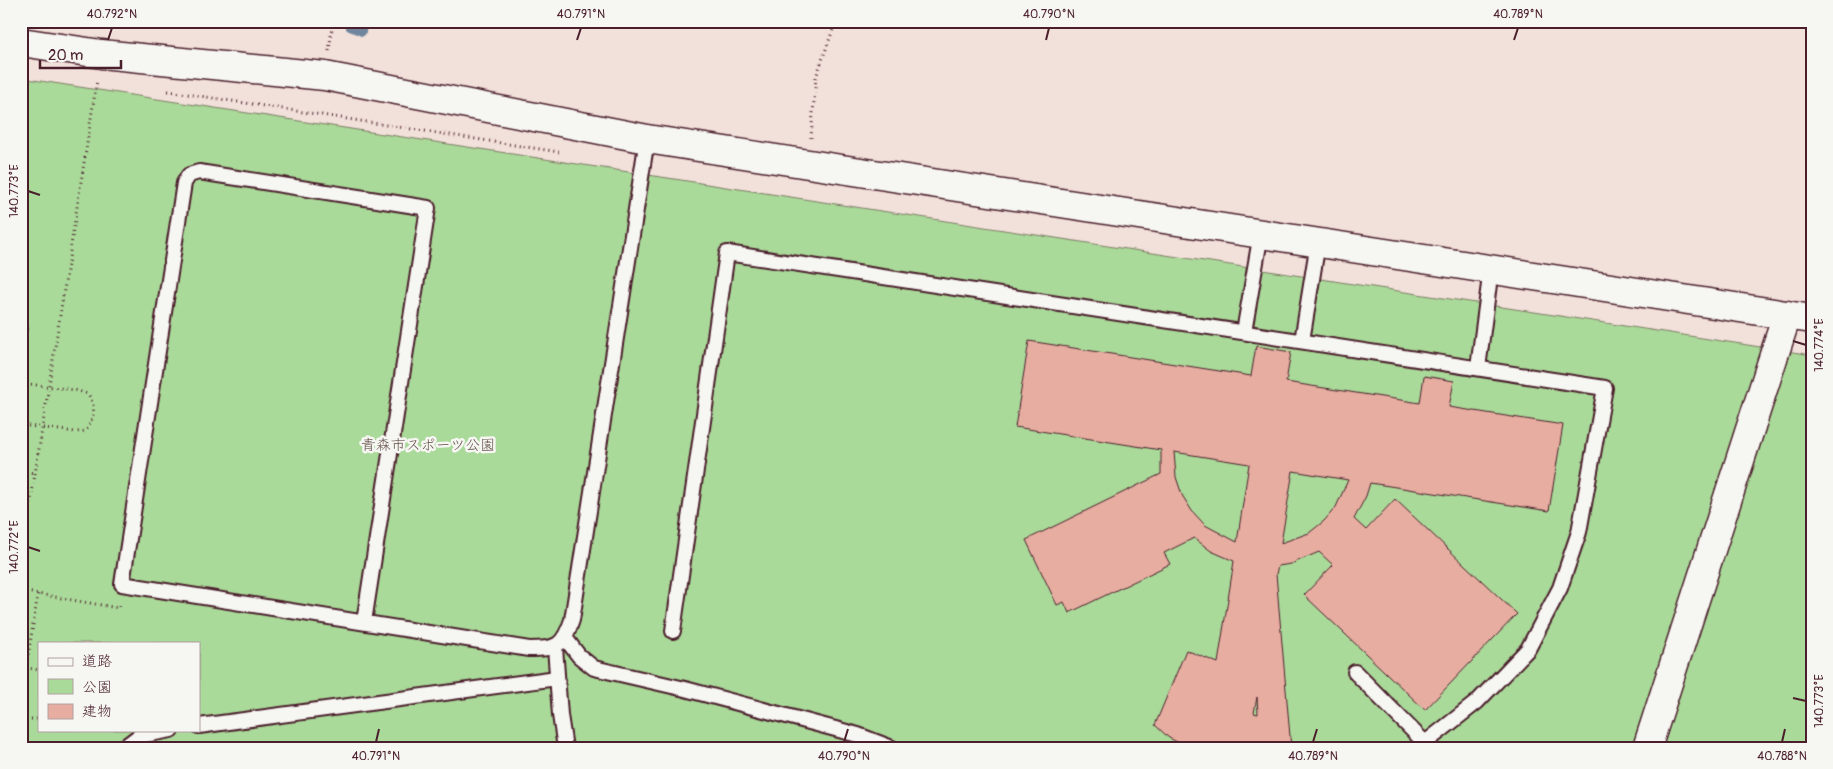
<svg xmlns="http://www.w3.org/2000/svg" width="1833" height="769" font-family="Pangolin,'Klee One',sans-serif">
<style>
.green{fill:#aada9a;stroke:#7a7c62;fill-rule:evenodd}
.lines{fill:none;stroke-linecap:round;stroke-linejoin:round}
.stream{stroke:#70869e;stroke-width:8}
.building{fill:#e7ada1;stroke:#4a1f2b;fill-rule:evenodd}
.lane-casing{stroke:#4a1f2b;stroke-width:18}
.street-casing{stroke:#4a1f2b;stroke-width:31}
.secondary-casing{stroke:#4a1f2b;stroke-width:31}
.path{stroke:#4a1f2b;stroke-width:3;stroke-dasharray:1 4;stroke-linecap:butt}
.lane{stroke:#f6f6f2;stroke-width:14}
.street{stroke:#f6f6f2;stroke-width:28}
.secondary{stroke:#f6f6f2;stroke-width:28}
.ticks{fill:none;stroke:#4a1f2b;stroke-width:2}
.labels{text-anchor:middle;dominant-baseline:central;stroke-width:5;stroke-linejoin:round;paint-order:stroke}
.park-label{font-size:15px;fill:#624e47;stroke:#f6f6f2}
.neatline{fill:none;stroke:#4a1f2b;stroke-width:2}
.ticks-label{font-size:12px;text-anchor:middle;fill:#4a1f2b}
</style>
<rect width="100%" height="100%" fill="#f2e0da"/>
<filter id="ink" filterUnits="userSpaceOnUse"><feTurbulence type="fractalNoise" baseFrequency=".02" numOctaves="2"/><feDisplacementMap in="SourceGraphic" scale="10" xChannelSelector="R" yChannelSelector="G"/><feConvolveMatrix kernelMatrix="1 2 1 2 8 2 1 2 1" color-interpolation-filters="sRGB"/></filter>
<g filter="url(#ink)">
<path class="green" d="M 21,78 L 1812,355 L 1812,748 L 21,748 ZM 39,643 L 199,643 L 199,730 L 39,730 Z"/>
<g class="lines">
<g class="stream">
<path d="M 303,21 L 312,23"/>
<path d="M 350,27 L 362,32 L 363,21"/>
</g>
</g>
<g class="building">
<path d="M 21,324 L 28,326 L 25,339 L 21,339 Z"/>
<path d="M 1029,341 L 1251,376 L 1256,346 L 1291,352 L 1286,382 L 1420,403 L 1424,376 L 1454,381 L 1449,407 L 1563,425 L 1549,511 L 1370,483 L 1366,496 L 1354,519 L 1366,530 L 1395,499 L 1517,614 L 1425,710 L 1304,595 L 1333,565 L 1319,552 L 1291,564 L 1278,566 L 1276,574 L 1291,748 L 1190,748 L 1169,738 L 1155,725 L 1186,650 L 1218,663 L 1234,561 L 1211,551 L 1194,538 L 1164,553 L 1170,564 L 1069,613 L 1064,602 L 1057,605 L 1026,540 L 1161,474 L 1161,450 L 1015,427 ZM 1174,452 L 1249,464 L 1237,542 L 1205,525 L 1192,511 L 1182,495 L 1176,477 ZM 1293,471 L 1348,480 L 1336,507 L 1324,521 L 1309,533 L 1281,543 ZM 1257,697 L 1258,714 L 1254,713 Z"/>
</g>
<g class="lines">
<defs>
<g id="lane">
<path d="M 1244,332 L 1261,233"/>
<path d="M 1302,341 L 1318,242"/>
<path d="M 1478,368 L 1491,269"/>
<path d="M 364,622 L 428,208 L 199,172 L 189,175 L 184,183 L 122,584 L 529,649 C 556,649 563,647 572,620 L 647,139"/>
<path d="M 673,631 L 727,253 L 1605,388 L 1579,532 L 1560,588 L 1528,649 L 1477,702 L 1425,743 L 1355,672"/>
<path d="M 566,639 L 579,656 L 594,668 L 685,689 L 858,735 L 892,748"/>
<path d="M 555,647 L 560,715 L 565,748"/>
<path d="M 199,726 L 557,678"/>
<path d="M 123,748 L 139,736 L 171,730"/>
</g>
<path id="street" d="M 1647,748 L 1787,315"/>
<path id="secondary" d="M 21,42 L 101,54 L 325,76 L 647,139 L 1812,319"/>
</defs>
<use href="#lane" class="lane-casing"/>
<use href="#street" class="street-casing"/>
<use href="#secondary" class="secondary-casing"/>
<g class="path">
<path d="M 329,51 L 333,21"/>
<path d="M 168,91 L 559,152"/>
<path d="M 811,138 L 816,77 L 836,21"/>
<path d="M 21,383 L 75,390 L 88,394 C 97,408 94,417 86,431 L 75,432 L 21,425"/>
<path d="M 21,471 L 35,473"/>
<path d="M 21,563 L 97,80"/>
<path d="M 21,591 L 118,608 L 119,604"/>
<path d="M 21,667 L 39,670"/>
<path d="M 21,699 L 38,594"/>
<path d="M 21,719 L 39,719"/>
</g>
<use href="#lane" class="lane"/>
<use href="#street" class="street"/>
<use href="#secondary" class="secondary"/>
</g>
</g>
<path class="ticks" d="M 108,40 L 112,28M 577,40 L 581,28M 1046,40 L 1049,28M 1514,40 L 1518,28M 28,191 L 40,195M 1793,341 L 1806,345M 28,547 L 40,551M 1793,698 L 1806,701M 376,742 L 379,729M 844,742 L 848,729M 1313,742 L 1317,729M 1782,742 L 1785,729"/>
<g class="labels">
<g class="park-label">
<text x="428" y="445">青森市スポーツ公園</text>
</g>
</g>
<rect width="1833" height="769" fill="none" stroke="#f6f6f2" stroke-width="55"/>
<rect x="38" y="642" width="162" height="90" fill="#f6f6f2" stroke="#b1a0a2"/>
<rect x="48" y="658" width="25" height="8" fill="#f6f6f2" stroke="#b1a0a2"/>
<text x="82" y="666" font-size="15" fill="#4a1f2b">道路</text>
<rect x="48" y="679" width="25" height="15" fill="#aada9a" stroke="#b1a0a2"/>
<text x="82" y="692" font-size="15" fill="#4a1f2b">公園</text>
<rect x="48" y="704" width="25" height="15" fill="#e7ada1" stroke="#b1a0a2"/>
<text x="82" y="716" font-size="15" fill="#4a1f2b">建物</text>
<path d="M40 60v8h81v-8" fill="none" stroke="#4a1f2b" stroke-width="2.5"/>
<text x="48" y="60" font-size="15" fill="#4a1f2b" stroke="#f6f6f2" stroke-width="4" paint-order="stroke">20 m</text>
<rect x="28" y="28" width="1778" height="714" class="neatline"/>
<g class="ticks-label">
<text x="112" y="18">40.792°N</text>
<text x="581" y="18">40.791°N</text>
<text x="1049" y="18">40.790°N</text>
<text x="1518" y="18">40.789°N</text>
<text transform="translate(14 191) rotate(-90)" y="4">140.773°E</text>
<text transform="translate(1819 345) rotate(-90)" y="4">140.774°E</text>
<text transform="translate(14 547) rotate(-90)" y="4">140.772°E</text>
<text transform="translate(1819 701) rotate(-90)" y="4">140.773°E</text>
<text x="376" y="760">40.791°N</text>
<text x="844" y="760">40.790°N</text>
<text x="1313" y="760">40.789°N</text>
<text x="1782" y="760">40.788°N</text>
</g>
</svg>
